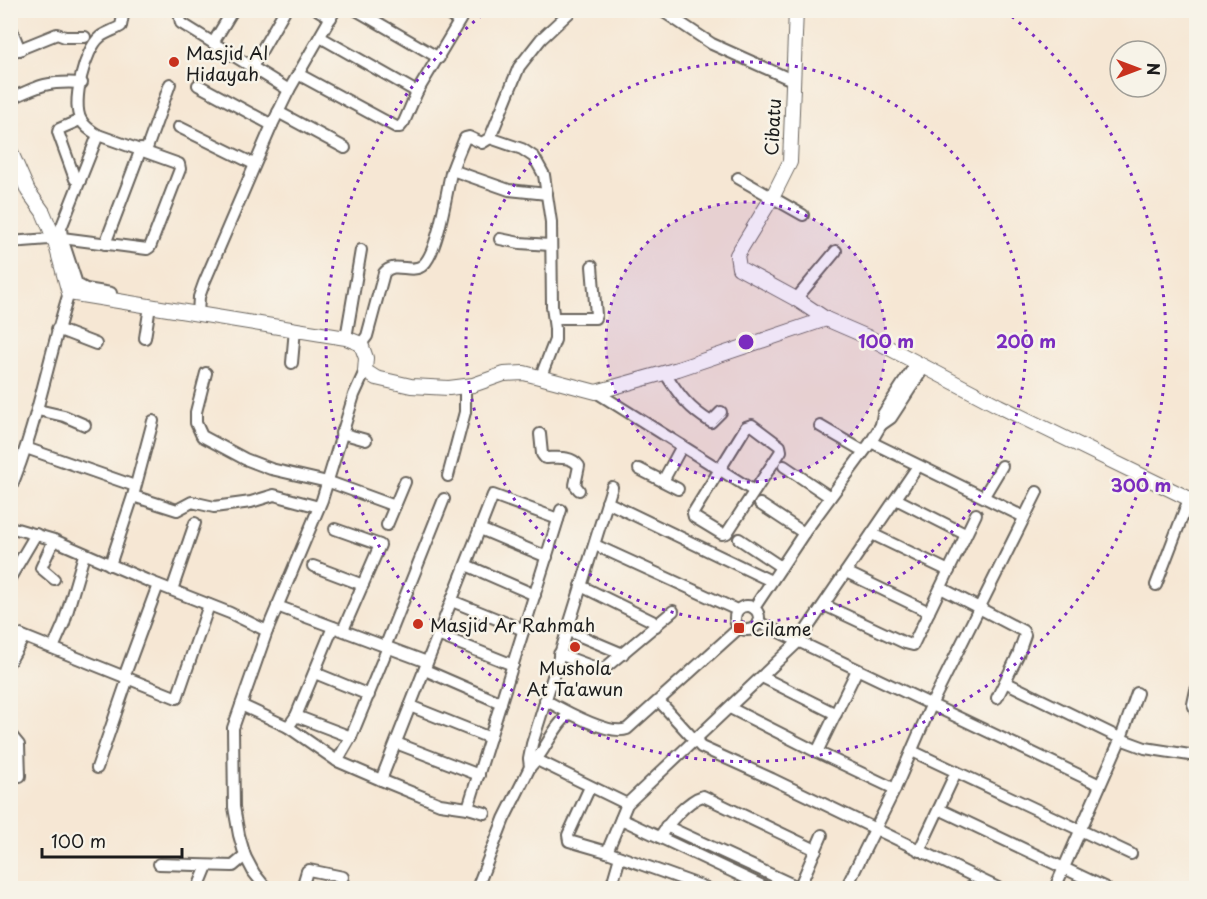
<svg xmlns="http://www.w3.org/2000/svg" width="1207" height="899" font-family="'Playpen Sans',sans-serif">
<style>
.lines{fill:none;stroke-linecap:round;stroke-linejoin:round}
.minor-casing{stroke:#68635c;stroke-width:14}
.tertiary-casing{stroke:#68635c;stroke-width:16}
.minor{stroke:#fff;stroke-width:10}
.tertiary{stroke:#fff;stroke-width:14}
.ring{fill:none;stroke:#7b2cbf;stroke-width:3;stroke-dasharray:3 6}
.poi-dot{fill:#c8321e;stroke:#f7f3e8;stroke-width:2}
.labels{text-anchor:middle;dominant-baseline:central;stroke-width:5;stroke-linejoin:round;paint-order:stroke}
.poi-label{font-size:18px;fill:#1c1c1c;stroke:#f7f3e8;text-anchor:start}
.street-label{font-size:18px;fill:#1c1c1c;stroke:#f7f3e8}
.centre{fill:#7b2cbf;stroke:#f7f3e8;stroke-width:3}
.ring-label{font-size:18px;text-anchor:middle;font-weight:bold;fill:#7b2cbf;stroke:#f7f3e8;stroke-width:5;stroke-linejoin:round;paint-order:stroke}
</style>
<rect width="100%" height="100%" fill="#f7f3e8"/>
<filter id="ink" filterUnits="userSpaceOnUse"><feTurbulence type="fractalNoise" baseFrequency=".0167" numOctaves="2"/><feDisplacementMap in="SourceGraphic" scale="12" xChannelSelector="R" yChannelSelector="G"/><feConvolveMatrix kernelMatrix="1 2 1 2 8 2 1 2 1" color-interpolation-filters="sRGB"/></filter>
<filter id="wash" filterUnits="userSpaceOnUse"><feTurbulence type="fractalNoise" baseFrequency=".008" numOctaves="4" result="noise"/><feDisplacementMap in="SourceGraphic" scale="24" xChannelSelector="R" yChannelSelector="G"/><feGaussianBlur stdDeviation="1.35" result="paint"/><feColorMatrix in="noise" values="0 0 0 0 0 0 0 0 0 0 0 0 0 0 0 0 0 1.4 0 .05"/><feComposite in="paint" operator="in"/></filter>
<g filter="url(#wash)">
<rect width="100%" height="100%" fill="#f6e7d4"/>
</g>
<g filter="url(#ink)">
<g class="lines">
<defs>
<g id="minor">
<path d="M 184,10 L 180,18 L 181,23 L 289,90"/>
<path d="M 318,10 L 331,18"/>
<path d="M 356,10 L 439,58"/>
<path d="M 441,10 L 459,21"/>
<path d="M 661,10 L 712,44 L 792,80"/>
<path d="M 10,26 L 20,50"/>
<path d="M 320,37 L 417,92"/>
<path d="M 213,43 L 233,10"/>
<path d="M 10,53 L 57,34 L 65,37 L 85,37"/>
<path d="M 252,67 L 285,10"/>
<path d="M 298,74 L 396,127 L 400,127 L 404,122 L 417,92 L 466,10"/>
<path d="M 198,85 L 272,125"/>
<path d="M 10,99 C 40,85 48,81 82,83"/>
<path d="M 278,112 L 345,148"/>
<path d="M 179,127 L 254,164"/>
<path d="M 98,135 L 61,228 L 62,238 L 77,284 L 86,289 L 111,293"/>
<path d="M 490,138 L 519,67 L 541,39 L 572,10"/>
<path d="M 146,151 L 170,84"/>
<path d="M 452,170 L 509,190 L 547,194"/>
<path d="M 738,178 L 803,215"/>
<path d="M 80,181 L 75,179 L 58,132 L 59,129 L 80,120"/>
<path d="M 500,239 L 520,243 L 550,245"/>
<path d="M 10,242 L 62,238 L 147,249 L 150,247 L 180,169 L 179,164 L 98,135 C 91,131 85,127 81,120 C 71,103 85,49 100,37 C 106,32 115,30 121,26 L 124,10"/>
<path d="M 105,244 L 141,149"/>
<path d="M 796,299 L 836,251"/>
<path d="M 198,314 L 199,297 L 204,283 L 272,125 L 289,90 L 335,10"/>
<path d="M 555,318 L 595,318 L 596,315 L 592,266"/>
<path d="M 57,329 L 96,344"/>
<path d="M 145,338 L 150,306"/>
<path d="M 346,338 L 361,250"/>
<path d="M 361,344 L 367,336 L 384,273 C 394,260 412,275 423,265 C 438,252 446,194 451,173 C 455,161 460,150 465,138 L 469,137 L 482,143 L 490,138 L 522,149 L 534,157 L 544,175 L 551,222 L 552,306 L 555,329 L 555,340 L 541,376"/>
<path d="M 292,363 L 295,329"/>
<path d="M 206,373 L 196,412 L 196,423 L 202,436 L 245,459 L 271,469 L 332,483 L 395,506"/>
<path d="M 665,373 C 679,395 689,409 711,422 L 721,412"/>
<path d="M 596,392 L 754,491"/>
<path d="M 38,410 L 64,416 L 85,425"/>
<path d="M 752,425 L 780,446 L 781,451 L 727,533 L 722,534 L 694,517 L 693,513 L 746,427 Z"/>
<path d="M 881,425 L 891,418 L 925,366"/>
<path d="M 820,426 L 863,451"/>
<path d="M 341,433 L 366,440"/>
<path d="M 540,434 L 542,454 L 545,458 C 556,458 571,455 579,466 L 575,485 L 579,490"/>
<path d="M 871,442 L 1024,517"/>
<path d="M 26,448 L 135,486"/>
<path d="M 784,466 L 830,497"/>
<path d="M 639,469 L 678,489"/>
<path d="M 448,476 L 465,412 L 465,387"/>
<path d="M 663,481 L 682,446"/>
<path d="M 10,490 C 37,426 48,358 69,293"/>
<path d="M 133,496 L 177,510 L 192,502 L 214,507 L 251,502 L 274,495 L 319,507"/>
<path d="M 984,496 L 1002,466"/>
<path d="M 896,499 L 965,534"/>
<path d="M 607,502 L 771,581"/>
<path d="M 760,504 L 804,533"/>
<path d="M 387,525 L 405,482"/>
<path d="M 10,527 L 54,540 L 146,580 L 230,613 L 267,631"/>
<path d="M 335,529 L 380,545 L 343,630"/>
<path d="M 480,529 L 547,557"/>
<path d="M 872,534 L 949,571"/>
<path d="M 739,539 L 781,567"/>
<path d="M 595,545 L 737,610"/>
<path d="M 110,565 L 133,496 L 153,421"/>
<path d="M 466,565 L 535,595"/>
<path d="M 313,566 L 363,585"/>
<path d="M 846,572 L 929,612"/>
<path d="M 10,578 L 36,534"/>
<path d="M 54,579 L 41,568 L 54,540"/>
<path d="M 1156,585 L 1189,499"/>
<path d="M 581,586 L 652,621 L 656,626"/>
<path d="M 941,588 L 1023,631 L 1025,635 L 1018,655 L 997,698"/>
<path d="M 172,590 L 195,523"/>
<path d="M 452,601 L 524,630"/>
<path d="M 824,605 L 905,643 L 913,645 L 976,514"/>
<circle cx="747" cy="618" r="12"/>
<path d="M 277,606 L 427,662"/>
<path d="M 754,608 L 804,533 L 871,442 L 881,425 L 883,414 L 917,362"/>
<path d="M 758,622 L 1100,785"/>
<path d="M 566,630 L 623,654"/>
<path d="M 10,631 L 177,698 L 209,605"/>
<path d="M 438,635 L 513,665"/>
<path d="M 385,647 L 444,499"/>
<path d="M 53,648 L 64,623 L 84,555"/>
<path d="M 559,654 L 596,668 L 605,668 L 673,611"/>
<path d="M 10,661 L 24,637"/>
<path d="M 425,670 L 501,703"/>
<path d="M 315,673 L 369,695"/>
<path d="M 124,677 L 158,585"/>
<path d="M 762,677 L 836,714"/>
<path d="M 1005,682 L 1126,741 L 1145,748 L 1196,756"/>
<path d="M 1196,690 L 1193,704 L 1196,711"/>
<path d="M 545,700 C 563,710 609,736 627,729 L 739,628"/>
<path d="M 659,701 L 701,747 L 772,779 L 998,888"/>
<path d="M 241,705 L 288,727 L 337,761 L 381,780 L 440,804 L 468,808 L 485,813"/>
<path d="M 410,706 L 490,738"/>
<path d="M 730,708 L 817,752 L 895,789"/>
<path d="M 296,716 L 351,737"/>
<path d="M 288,727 L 296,716 L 333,627"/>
<path d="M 10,734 L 19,745 L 20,776"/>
<path d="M 396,743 L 479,775"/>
<path d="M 912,751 L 1131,854"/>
<path d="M 817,752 L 857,670"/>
<path d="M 537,760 L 627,804"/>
<path d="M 337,761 L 351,737 L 388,647"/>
<path d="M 530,767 L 529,759 L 532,744 L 612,487"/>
<path d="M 97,768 L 128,678"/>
<path d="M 381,780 L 493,495 L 558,519"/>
<path d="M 590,787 L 568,835 L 569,841 L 607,852 L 707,888"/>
<path d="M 468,808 L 561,510"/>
<path d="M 939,809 L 1106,888"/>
<path d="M 621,819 L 767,888"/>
<path d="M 666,826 L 800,888"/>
<path d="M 660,837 C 667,824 688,800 703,796 L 816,850"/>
<path d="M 919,851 L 956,772"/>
<path d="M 607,852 L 627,804 L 798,642 L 918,466"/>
<path d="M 159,864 L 233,866 L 245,856"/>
<path d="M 198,888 L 207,866"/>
<path d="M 266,888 L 254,873 L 245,856 L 239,835 L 234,807 L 233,728 L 267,631 L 322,500 L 354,395 L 365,371"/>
<path d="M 302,888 L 307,871 L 309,870 L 343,877"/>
<path d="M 477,888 L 504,819 L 530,767 C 546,751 552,728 569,714"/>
<path d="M 611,888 L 620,857"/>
<path d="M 799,888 L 822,835"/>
<path d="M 846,888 L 895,789 L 933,701 L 1037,492"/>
<path d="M 1055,888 L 1121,738 L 1137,693"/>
</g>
<g id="tertiary">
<path d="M 796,10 L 790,162 L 773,196 L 737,255 L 739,268 L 796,299 L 826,319 L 870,338 L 999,406 L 1196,502"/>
<path d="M 10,150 L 28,191 L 43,212 L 54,238 L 69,293 L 346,338 L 361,344 L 366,358 L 365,371 L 376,378 L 411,386 L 449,388 L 473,385 L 504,374 L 524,373 L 596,392 L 678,369 L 826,319"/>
</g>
</defs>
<use href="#minor" class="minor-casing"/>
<use href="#tertiary" class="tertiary-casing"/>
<use href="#minor" class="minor"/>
<use href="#tertiary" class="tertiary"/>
</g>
</g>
<circle cx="746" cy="342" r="140" fill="#7b2cbf" fill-opacity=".12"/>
<g class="ring">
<circle cx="746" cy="342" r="140"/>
<circle cx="746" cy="342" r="280"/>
<path d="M1005 11A420 420 0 1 1 487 11"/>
</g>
<g class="poi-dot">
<circle cx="174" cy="62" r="6"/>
<circle cx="418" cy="624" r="6"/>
<rect x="733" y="622" width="12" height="12" rx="3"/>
<circle cx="575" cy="647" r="6"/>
</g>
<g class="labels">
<g class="poi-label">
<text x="186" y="52">Masjid Al<tspan x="186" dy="21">Hidayah</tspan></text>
<text x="430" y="624">Masjid Ar Rahmah</text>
<text x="751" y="628">Cilame</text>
<text x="575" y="667" text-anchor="middle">Mushola<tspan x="575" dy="21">At Ta'awun</tspan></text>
</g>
<g class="street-label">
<text transform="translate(772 127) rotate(-87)">Cibatu</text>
</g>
</g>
<circle cx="746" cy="342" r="9" class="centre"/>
<g class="ring-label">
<text x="886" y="348">100 m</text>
<text x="1026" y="348">200 m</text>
<text x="1141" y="492">300 m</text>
</g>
<rect width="1207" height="899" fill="none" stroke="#f7f3e8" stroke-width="36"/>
<g transform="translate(1138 69) rotate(90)"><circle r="28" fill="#f7f3e8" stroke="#9f9d96" stroke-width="1.5"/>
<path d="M0-4.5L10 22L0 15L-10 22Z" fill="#c8321e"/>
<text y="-9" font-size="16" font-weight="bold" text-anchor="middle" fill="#1c1c1c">N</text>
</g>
<path d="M42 848v9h140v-9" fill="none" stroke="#1c1c1c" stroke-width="3"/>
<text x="51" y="848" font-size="18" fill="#1c1c1c" stroke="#f7f3e8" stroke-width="4.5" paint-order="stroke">100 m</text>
</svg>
